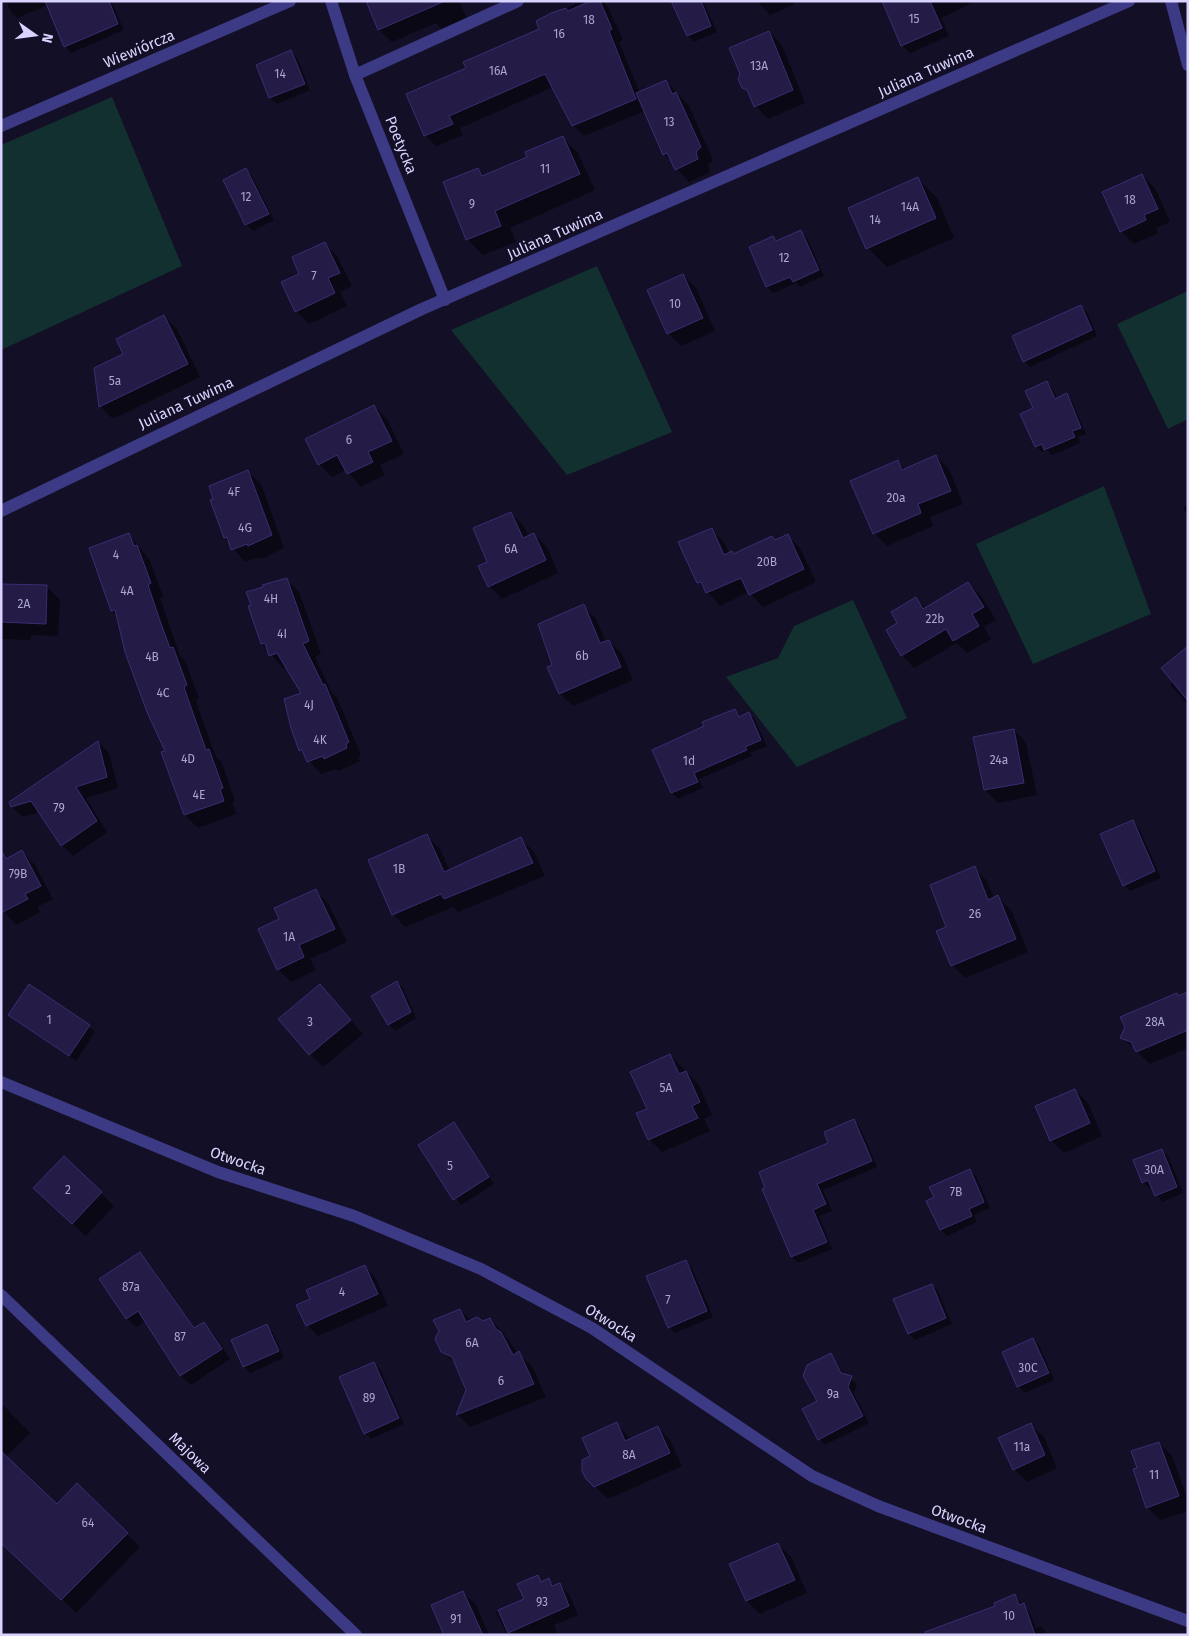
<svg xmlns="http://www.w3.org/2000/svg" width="1189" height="1636" font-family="'Fira Sans',sans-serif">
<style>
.green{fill:#12302f}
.shadow{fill:#0007}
.building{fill:#241b47;stroke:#3b2d73}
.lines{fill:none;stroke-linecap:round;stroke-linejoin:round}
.minor{stroke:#3d3a85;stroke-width:12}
.tertiary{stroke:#3d3a85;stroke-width:12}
.labels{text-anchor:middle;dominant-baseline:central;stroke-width:4;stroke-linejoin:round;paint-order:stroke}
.number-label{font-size:12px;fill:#aca6d1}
.street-label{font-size:15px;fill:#d9d4ff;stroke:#130f26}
</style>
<rect width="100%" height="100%" fill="#130f26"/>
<g class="green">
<path d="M 112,97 L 182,266 L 1,350 L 1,145 Z"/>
<path d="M 597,266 L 672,432 L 567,475 L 451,330 Z"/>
<path d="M 1188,291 L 1188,419 L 1168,429 L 1117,324 Z"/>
<path d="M 1104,486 L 1151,614 L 1033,664 L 976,544 Z"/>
<path d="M 853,600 L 907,718 L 797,767 L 726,677 L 778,658 L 794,626 Z"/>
</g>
<g class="shadow">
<path d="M 6,1 L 111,1 L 124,30 L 71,53 L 65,46 L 48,5 L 17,18 L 11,12 Z"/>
<path d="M 367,1 L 459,1 L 467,18 L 442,29 L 436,23 L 392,42 L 379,30 Z"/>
<path d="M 583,1 L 603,1 L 608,7 L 623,40 L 619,42 L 640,93 L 666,81 L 689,106 L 713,160 L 708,165 L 710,172 L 689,182 L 664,154 L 645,111 L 584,136 L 573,125 L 553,87 L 460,128 L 463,135 L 436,146 L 425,135 L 467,68 L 540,29 L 551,14 Z"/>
<path d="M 673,1 L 703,1 L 717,32 L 694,42 L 688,36 Z"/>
<path d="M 757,1 L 794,1 L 795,4 L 770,15 Z"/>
<path d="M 895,1 L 976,1 L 941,18 L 949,36 L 910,53 L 902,45 Z"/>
<path d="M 769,32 L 782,45 L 805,103 L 768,119 L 756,106 L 751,95 L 743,87 Z"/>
<path d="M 291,52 L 297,58 L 310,90 L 277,104 L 270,98 L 258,65 Z"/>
<path d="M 562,137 L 578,153 L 595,190 L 510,228 L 516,242 L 483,255 L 467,239 L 478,169 L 485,176 L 529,158 Z"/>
<path d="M 246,170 L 252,176 L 274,220 L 253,231 L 246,224 L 224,180 Z"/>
<path d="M 1142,175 L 1155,188 L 1170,222 L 1156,228 L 1158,233 L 1134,244 L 1121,231 Z"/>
<path d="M 918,179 L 937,198 L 954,238 L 887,267 L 868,248 Z"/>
<path d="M 801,231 L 807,238 L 824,276 L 800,287 L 796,283 L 774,293 L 767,287 L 750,247 L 773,237 L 778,242 Z"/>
<path d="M 324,243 L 337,256 L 352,286 L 340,292 L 347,306 L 309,324 L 296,311 L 301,274 Z"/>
<path d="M 683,275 L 696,288 L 715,331 L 681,346 L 668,333 Z"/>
<path d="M 1080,306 L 1087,312 L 1097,336 L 1030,367 L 1024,361 Z"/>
<path d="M 164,316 L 177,329 L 200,377 L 113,419 L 101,407 L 95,368 L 125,354 Z"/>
<path d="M 1047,382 L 1053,389 L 1057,399 L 1066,395 L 1072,401 L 1086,434 L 1078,437 L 1080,443 L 1052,455 L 1047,450 L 1042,452 L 1036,446 Z"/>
<path d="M 374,406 L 387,419 L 404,454 L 380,465 L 385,475 L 361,487 L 346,470 L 332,477 L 319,464 Z"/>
<path d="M 936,456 L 949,469 L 963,504 L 930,517 L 933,526 L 887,546 L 874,533 L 898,462 L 905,469 Z"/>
<path d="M 248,472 L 261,484 L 284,548 L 262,559 L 260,557 L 245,562 L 225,538 L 217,516 Z"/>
<path d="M 1188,505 L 1188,518 L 1183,507 Z"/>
<path d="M 511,513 L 524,526 L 529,537 L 534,534 L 547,547 L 558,573 L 502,599 L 489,586 L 489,563 Z"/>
<path d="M 711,529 L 724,542 L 729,553 L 734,555 L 787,536 L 800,548 L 816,582 L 763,607 L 749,592 L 720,606 L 698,582 Z"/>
<path d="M 129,535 L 149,559 L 163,596 L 160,598 L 180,656 L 185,661 L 199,698 L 196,700 L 200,713 L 216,757 L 222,763 L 235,801 L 232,801 L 236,814 L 198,828 L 185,815 L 163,753 L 167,752 L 117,616 L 112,611 Z"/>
<path d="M 286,579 L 299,592 L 321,654 L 315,657 L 332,693 L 337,698 L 361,755 L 358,757 L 360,761 L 338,771 L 336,769 L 321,774 L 300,750 L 302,693 L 287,667 L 283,668 L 262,644 L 249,607 Z"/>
<path d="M 968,583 L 981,596 L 996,620 L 984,627 L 991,639 L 967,653 L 957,643 L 914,668 L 902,655 L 899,624 L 916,599 L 926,608 Z"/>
<path d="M 1,585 L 47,587 L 60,600 L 58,636 L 31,635 L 31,640 L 1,639 Z"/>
<path d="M 583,606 L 596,619 L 606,642 L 609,641 L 622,654 L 633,680 L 573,706 L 560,694 L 554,665 Z"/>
<path d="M 1188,648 L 1188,705 L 1171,686 L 1171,679 Z"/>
<path d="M 735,710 L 741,717 L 749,713 L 755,720 L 767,746 L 750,753 L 752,756 L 699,779 L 703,788 L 678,799 L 672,793 L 653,750 L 706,727 Z"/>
<path d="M 1014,730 L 1026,743 L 1037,795 L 998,803 L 985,790 Z"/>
<path d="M 98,742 L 109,753 L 118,788 L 86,798 L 107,832 L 73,856 L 62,845 L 40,812 L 23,817 L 12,807 Z"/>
<path d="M 1133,822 L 1139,828 L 1161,878 L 1130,891 L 1124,885 Z"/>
<path d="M 427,836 L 440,849 L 450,871 L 521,839 L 534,852 L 545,876 L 458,912 L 453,907 L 405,927 L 393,914 Z"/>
<path d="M 22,852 L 35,865 L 53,899 L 37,907 L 40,912 L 16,925 L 1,908 Z"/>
<path d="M 974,868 L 987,881 L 994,898 L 998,897 L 1011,910 L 1028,952 L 965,978 L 952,965 L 948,927 Z"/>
<path d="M 315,890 L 328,903 L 347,942 L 310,959 L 316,970 L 291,982 L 278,969 L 281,919 Z"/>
<path d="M 397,982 L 403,988 L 416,1018 L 395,1031 L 389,1025 L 373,997 Z"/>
<path d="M 320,986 L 363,1034 L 323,1067 L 310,1054 Z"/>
<path d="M 1188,993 L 1188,1048 L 1150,1064 L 1122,1037 L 1177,994 L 1179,997 Z"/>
<path d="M 10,1015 L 89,1026 L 95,1032 L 76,1061 Z"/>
<path d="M 670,1055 L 699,1085 L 712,1115 L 704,1119 L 710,1131 L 662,1152 L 649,1139 L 648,1109 Z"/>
<path d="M 1075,1090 L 1088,1103 L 1102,1136 L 1064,1153 L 1051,1140 Z"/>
<path d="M 853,1121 L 860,1127 L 877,1167 L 823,1190 L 832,1211 L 819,1216 L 832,1249 L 798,1263 L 792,1257 L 764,1190 L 830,1144 Z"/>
<path d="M 454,1124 L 494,1184 L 461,1205 L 420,1146 Z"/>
<path d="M 1162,1150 L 1168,1156 L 1183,1193 L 1162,1202 L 1152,1187 L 1149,1188 L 1143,1182 Z"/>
<path d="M 64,1158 L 114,1206 L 86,1236 L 48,1201 Z"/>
<path d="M 970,1170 L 976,1176 L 990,1208 L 974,1215 L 977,1222 L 947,1236 L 941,1230 Z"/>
<path d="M 140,1253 L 149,1263 L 195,1329 L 204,1323 L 213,1333 L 230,1359 L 191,1385 L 181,1376 L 146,1321 L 136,1327 L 126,1318 Z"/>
<path d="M 685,1262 L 692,1268 L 713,1317 L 675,1333 L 669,1327 Z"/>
<path d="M 364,1266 L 375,1277 L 388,1306 L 318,1336 L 307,1325 L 312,1300 Z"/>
<path d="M 932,1285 L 938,1291 L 952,1324 L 915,1340 L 909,1334 Z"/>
<path d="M 460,1310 L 471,1321 L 483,1323 L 490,1319 L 503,1332 L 518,1354 L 532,1366 L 546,1397 L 470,1427 L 458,1415 L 468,1390 L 457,1365 L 442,1351 Z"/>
<path d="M 267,1326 L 273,1332 L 284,1358 L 250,1373 L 244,1366 L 233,1341 Z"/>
<path d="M 1033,1339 L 1039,1345 L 1054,1380 L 1025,1393 L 1019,1387 L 1003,1352 Z"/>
<path d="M 831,1354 L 844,1375 L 857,1384 L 854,1394 L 869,1423 L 825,1445 L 819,1439 L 819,1402 Z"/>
<path d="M 374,1363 L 380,1369 L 404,1424 L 371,1439 L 365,1433 Z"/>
<path d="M 1,1403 L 30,1433 L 6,1457 L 57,1506 L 77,1485 L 140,1547 L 76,1613 L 1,1541 Z"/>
<path d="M 617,1424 L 631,1439 L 658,1427 L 670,1440 L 682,1466 L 608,1499 L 587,1479 L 592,1457 Z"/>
<path d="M 1031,1425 L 1044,1437 L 1057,1468 L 1027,1482 L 1014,1469 Z"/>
<path d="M 1159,1443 L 1172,1456 L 1188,1500 L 1188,1511 L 1160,1520 L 1147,1507 L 1138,1469 Z"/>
<path d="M 778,1544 L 791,1557 L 807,1593 L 760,1614 L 747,1601 Z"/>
<path d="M 537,1577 L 543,1582 L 548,1580 L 555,1586 L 559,1585 L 569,1594 L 578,1615 L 554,1625 L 558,1635 L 507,1635 L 496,1612 L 525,1600 Z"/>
<path d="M 463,1592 L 476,1605 L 489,1635 L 445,1635 Z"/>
<path d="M 1015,1596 L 1029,1611 L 1036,1628 L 1041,1626 L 1048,1635 L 959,1635 Z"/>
</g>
<g class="building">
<path d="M 45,1 L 109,1 L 118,24 L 64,47 Z"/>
<path d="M 366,1 L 445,1 L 378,30 Z"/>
<path d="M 590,1 L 600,1 L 612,29 L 609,31 L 636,99 L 572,126 L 545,74 L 449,116 L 453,124 L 424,136 L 406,94 L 466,68 L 463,62 L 539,29 L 536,21 L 551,13 L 566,8 L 568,11 Z"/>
<path d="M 671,1 L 701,1 L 711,26 L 687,36 Z"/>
<path d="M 882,1 L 930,1 L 942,28 L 901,46 Z"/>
<path d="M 769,31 L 793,90 L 754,107 L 747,90 L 742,88 L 738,79 L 740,74 L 729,48 Z"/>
<path d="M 291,50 L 305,84 L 269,98 L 256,65 Z"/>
<path d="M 666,80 L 672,94 L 676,92 L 701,147 L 696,152 L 698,159 L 675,170 L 667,153 L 663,155 L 636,93 Z"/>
<path d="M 563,136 L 580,174 L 495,211 L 501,226 L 466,240 L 443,182 L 478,168 L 482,176 L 527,157 L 525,152 Z"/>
<path d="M 246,168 L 269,214 L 245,225 L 223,180 Z"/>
<path d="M 1142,174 L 1158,209 L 1144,215 L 1146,220 L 1120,232 L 1102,192 Z"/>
<path d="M 918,177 L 936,218 L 866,249 L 848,208 Z"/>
<path d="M 801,230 L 819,270 L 793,282 L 790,277 L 766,287 L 749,247 L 773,236 L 776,241 Z"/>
<path d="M 325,242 L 340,273 L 328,278 L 335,293 L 295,312 L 281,282 L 299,274 L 292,257 Z"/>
<path d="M 683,274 L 703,318 L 667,334 L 647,290 Z"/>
<path d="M 1081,305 L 1092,330 L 1023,362 L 1012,336 Z"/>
<path d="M 164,315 L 188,364 L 99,407 L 94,368 L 123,354 L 116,339 Z"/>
<path d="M 1047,381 L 1055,399 L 1067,393 L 1081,428 L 1072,431 L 1075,437 L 1044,450 L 1042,444 L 1035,447 L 1020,414 L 1033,408 L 1025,391 Z"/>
<path d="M 374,405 L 392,441 L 368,452 L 373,462 L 347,474 L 337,455 L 318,465 L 305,439 Z"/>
<path d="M 936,455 L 951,491 L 918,504 L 921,513 L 873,534 L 850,481 L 898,460 L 902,470 Z"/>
<path d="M 248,470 L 272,535 L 248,546 L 247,544 L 231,550 L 227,537 L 224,538 L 216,516 L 210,500 L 213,499 L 209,486 Z"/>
<path d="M 511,512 L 523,538 L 534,533 L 546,560 L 488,587 L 478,566 L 487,562 L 473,528 Z"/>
<path d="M 712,528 L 724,555 L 732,551 L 733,554 L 772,536 L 775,540 L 788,534 L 804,569 L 749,595 L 741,578 L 706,593 L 701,582 L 697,583 L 678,542 Z"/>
<path d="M 129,533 L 134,546 L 137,545 L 151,583 L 148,585 L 159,618 L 170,648 L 173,647 L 187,685 L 184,687 L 188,699 L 206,750 L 209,749 L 223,788 L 220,789 L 224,801 L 184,815 L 161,752 L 165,751 L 147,712 L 125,652 L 115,610 L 111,611 L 89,548 Z"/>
<path d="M 287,578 L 309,641 L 303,644 L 323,685 L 325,684 L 349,742 L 346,744 L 347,748 L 324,759 L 323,756 L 307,762 L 302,750 L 299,751 L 291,728 L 284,699 L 301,693 L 277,653 L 269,656 L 265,643 L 261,644 L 248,606 L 251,605 L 246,592 L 263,587 L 262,585 Z"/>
<path d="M 968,582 L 984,607 L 972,614 L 979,626 L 953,641 L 946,629 L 901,656 L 886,630 L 897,623 L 891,612 L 916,597 L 923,609 Z"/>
<path d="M 1,584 L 47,585 L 46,624 L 1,622 Z"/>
<path d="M 584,604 L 600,643 L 609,640 L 621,667 L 559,694 L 547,667 L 552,665 L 538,624 Z"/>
<path d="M 1188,646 L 1188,701 L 1161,668 Z"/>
<path d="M 735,709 L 739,717 L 749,712 L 761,740 L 745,747 L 747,750 L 694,773 L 698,782 L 671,793 L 652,750 L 704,726 L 702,722 Z"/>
<path d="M 1014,729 L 1024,783 L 984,790 L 973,737 Z"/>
<path d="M 98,741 L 107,777 L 76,787 L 97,821 L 61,846 L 31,801 L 11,807 L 9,802 Z"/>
<path d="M 1133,820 L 1155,871 L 1123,886 L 1100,834 Z"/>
<path d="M 427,834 L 444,872 L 521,837 L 533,863 L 444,899 L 441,894 L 392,915 L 368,860 Z"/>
<path d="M 1,850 L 6,859 L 22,850 L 41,886 L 25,894 L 28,899 L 1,913 Z"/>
<path d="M 975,866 L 988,900 L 998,895 L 1016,939 L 951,966 L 936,931 L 946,927 L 930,885 Z"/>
<path d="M 316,889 L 335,929 L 299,945 L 304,957 L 277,970 L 258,929 L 279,919 L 274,908 Z"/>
<path d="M 397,981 L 411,1012 L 388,1025 L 371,996 Z"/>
<path d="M 29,984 L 90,1025 L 69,1056 L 8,1015 Z"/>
<path d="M 320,984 L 351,1020 L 309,1055 L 278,1019 Z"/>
<path d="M 1188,992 L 1188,1030 L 1136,1052 L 1131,1042 L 1120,1038 L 1125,1027 L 1120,1017 L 1177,993 L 1178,996 Z"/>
<path d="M 670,1054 L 679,1074 L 686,1071 L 700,1102 L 692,1106 L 698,1118 L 648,1140 L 636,1113 L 647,1109 L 630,1072 Z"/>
<path d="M 1075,1089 L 1090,1123 L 1050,1141 L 1035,1106 Z"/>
<path d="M 854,1119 L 872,1161 L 817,1184 L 826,1204 L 813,1210 L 827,1242 L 791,1257 L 762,1189 L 765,1188 L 759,1172 L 828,1143 L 824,1132 Z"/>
<path d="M 454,1122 L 489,1177 L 453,1200 L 418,1145 Z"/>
<path d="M 1162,1149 L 1177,1187 L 1155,1196 L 1148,1180 L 1142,1183 L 1133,1160 Z"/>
<path d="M 64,1156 L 102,1192 L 72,1224 L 33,1188 Z"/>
<path d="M 970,1169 L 984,1202 L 969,1209 L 972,1216 L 940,1230 L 926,1201 L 934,1197 L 929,1187 Z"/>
<path d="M 140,1252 L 194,1328 L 204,1322 L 222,1349 L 180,1376 L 138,1311 L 126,1319 L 99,1279 Z"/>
<path d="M 686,1260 L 707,1311 L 668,1328 L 646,1276 Z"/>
<path d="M 365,1265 L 378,1294 L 306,1326 L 296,1305 L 310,1299 L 306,1290 Z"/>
<path d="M 932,1284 L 946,1318 L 908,1334 L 893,1299 Z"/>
<path d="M 460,1309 L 466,1322 L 477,1317 L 483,1321 L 490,1318 L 496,1329 L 501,1332 L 513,1355 L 519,1351 L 534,1384 L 456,1415 L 466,1390 L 452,1357 L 441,1352 L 435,1339 L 439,1331 L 433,1320 Z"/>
<path d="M 267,1324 L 279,1351 L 243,1367 L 231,1340 Z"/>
<path d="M 1033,1338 L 1049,1373 L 1017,1387 L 1002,1352 Z"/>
<path d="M 831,1353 L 841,1373 L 852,1376 L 848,1387 L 863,1416 L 818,1440 L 802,1409 L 817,1401 L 803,1376 L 807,1365 Z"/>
<path d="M 374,1362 L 399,1418 L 364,1434 L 339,1377 Z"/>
<path d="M 617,1422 L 625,1441 L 658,1426 L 670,1453 L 594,1487 L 586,1479 L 582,1471 L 582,1460 L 590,1456 L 582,1438 Z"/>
<path d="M 1031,1423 L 1045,1455 L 1013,1470 L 998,1438 Z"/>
<path d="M 1159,1442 L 1179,1496 L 1146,1508 L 1133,1469 L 1137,1468 L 1131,1451 Z"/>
<path d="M 1,1451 L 57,1504 L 77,1483 L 128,1533 L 61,1600 L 1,1543 Z"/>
<path d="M 778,1543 L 795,1580 L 746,1601 L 729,1564 Z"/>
<path d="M 538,1575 L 541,1582 L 549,1578 L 552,1586 L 560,1583 L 569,1606 L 508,1633 L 498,1610 L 524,1599 L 517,1584 Z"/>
<path d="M 463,1591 L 483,1635 L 444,1635 L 431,1605 Z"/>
<path d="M 1015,1594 L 1019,1605 L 1024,1603 L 1035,1635 L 925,1635 L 925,1632 L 995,1606 L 994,1603 Z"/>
</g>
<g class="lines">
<g class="minor">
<path d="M 331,1 L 355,75 L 445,300"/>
<path d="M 1171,1 L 1188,65"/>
<path d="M 355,75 L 518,1"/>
<path d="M 1,126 L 290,1"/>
<path d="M 1,511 L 422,309 L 1129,1"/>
<path d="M 1,1082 L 218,1172 L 354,1216 L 481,1269 L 592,1328 L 812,1476 L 878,1506 L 1188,1621"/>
</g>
<path class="tertiary" d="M 1,1295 L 356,1635"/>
</g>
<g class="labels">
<g class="number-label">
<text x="914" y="19">15</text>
<text x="589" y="20">18</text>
<text x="559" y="34">16</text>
<text x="759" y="66">13A</text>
<text x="498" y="71">16A</text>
<text x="280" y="74">14</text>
<text x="669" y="122">13</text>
<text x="545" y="169">11</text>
<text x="246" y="197">12</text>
<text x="1130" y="200">18</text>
<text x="472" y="204">9</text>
<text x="910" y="207">14A</text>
<text x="875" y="220">14</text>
<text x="784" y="258">12</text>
<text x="314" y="276">7</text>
<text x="675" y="304">10</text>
<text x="115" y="381">5a</text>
<text x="349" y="440">6</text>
<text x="234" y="492">4F</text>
<text x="896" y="498">20a</text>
<text x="245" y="528">4G</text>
<text x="511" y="549">6A</text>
<text x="116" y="555">4</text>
<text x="767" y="562">20B</text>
<text x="127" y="591">4A</text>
<text x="271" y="599">4H</text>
<text x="24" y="604">2A</text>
<text x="935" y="619">22b</text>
<text x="282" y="634">4I</text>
<text x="582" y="656">6b</text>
<text x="152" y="657">4B</text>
<text x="163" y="693">4C</text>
<text x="309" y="705">4J</text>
<text x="320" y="740">4K</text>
<text x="188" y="759">4D</text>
<text x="999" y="760">24a</text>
<text x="689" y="761">1d</text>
<text x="199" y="795">4E</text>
<text x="59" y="808">79</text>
<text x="399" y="869">1B</text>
<text x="18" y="874">79B</text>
<text x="975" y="914">26</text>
<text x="289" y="937">1A</text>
<text x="49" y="1020">1</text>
<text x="310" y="1022">3</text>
<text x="1155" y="1022">28A</text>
<text x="666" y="1088">5A</text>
<text x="450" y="1166">5</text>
<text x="1154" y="1170">30A</text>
<text x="68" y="1190">2</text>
<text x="956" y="1192">7B</text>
<text x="131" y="1287">87a</text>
<text x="342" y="1292">4</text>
<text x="668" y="1300">7</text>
<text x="180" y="1337">87</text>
<text x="472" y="1343">6A</text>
<text x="1028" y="1368">30C</text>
<text x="501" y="1381">6</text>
<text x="833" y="1394">9a</text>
<text x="369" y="1398">89</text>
<text x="1022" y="1447">11a</text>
<text x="629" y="1455">8A</text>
<text x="1154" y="1475">11</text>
<text x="88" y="1523">64</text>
<text x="542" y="1602">93</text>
<text x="1009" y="1616">10</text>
<text x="456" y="1619">91</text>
</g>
<g class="street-label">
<text transform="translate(139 49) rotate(-23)">Wiewiórcza</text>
<text transform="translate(926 72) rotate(-24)">Juliana Tuwima</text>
<text transform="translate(401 145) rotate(68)">Poetycka</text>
<text transform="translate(555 234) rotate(-24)">Juliana Tuwima</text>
<text transform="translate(186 403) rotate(-25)">Juliana Tuwima</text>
<text transform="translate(238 1161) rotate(19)">Otwocka</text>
<text transform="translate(611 1323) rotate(32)">Otwocka</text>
<text transform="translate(190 1453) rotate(44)">Majowa</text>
<text transform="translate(959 1519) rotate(20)">Otwocka</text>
</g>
</g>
<rect width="1189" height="1636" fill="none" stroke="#d9d4ff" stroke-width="5"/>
<g transform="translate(35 35) rotate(104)" stroke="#130f26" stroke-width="4" paint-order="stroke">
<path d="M0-4L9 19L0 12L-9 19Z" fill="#d9d4ff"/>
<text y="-8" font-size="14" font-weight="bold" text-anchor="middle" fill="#d9d4ff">N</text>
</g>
</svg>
